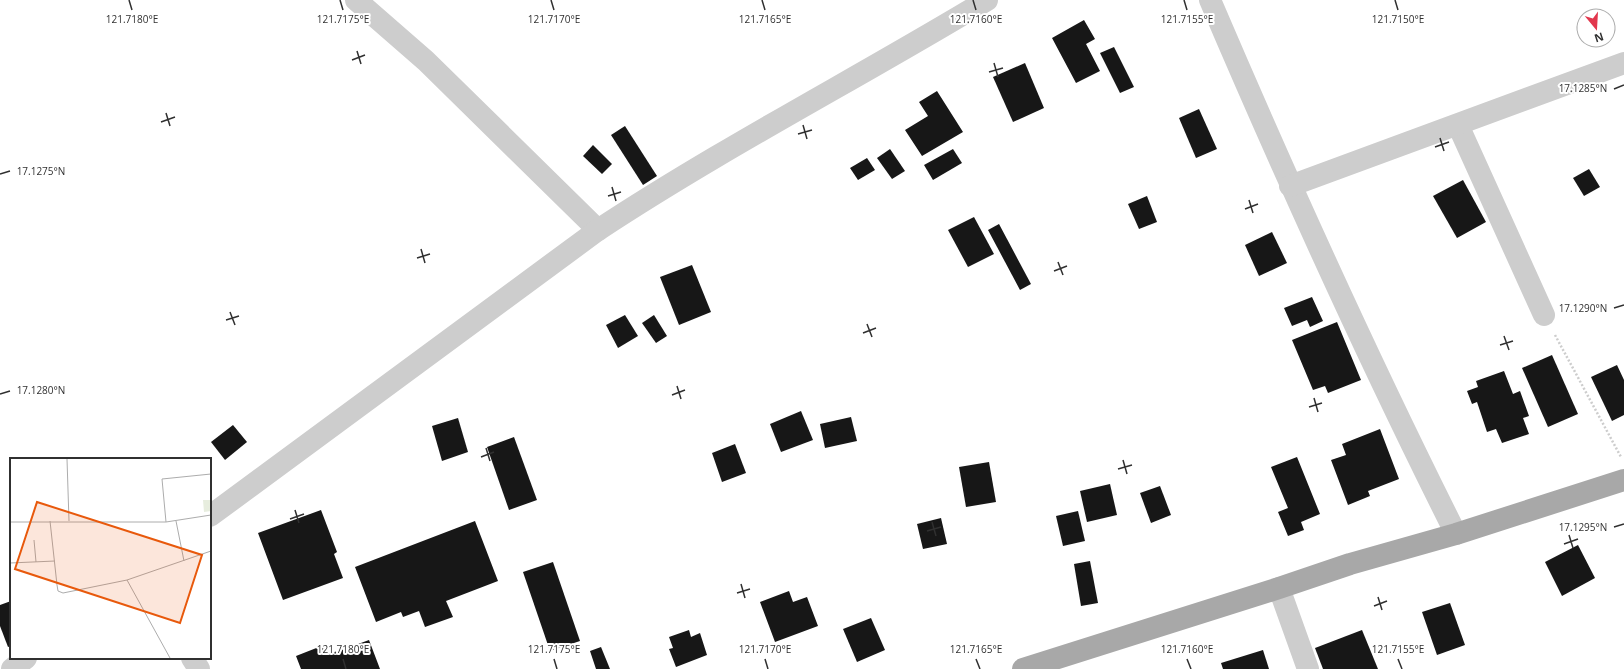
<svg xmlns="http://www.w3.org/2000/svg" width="1624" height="669" font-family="'Open Sans',sans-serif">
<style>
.building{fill:#171717}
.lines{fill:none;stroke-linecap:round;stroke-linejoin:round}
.path{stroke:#cdcdcd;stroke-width:2.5;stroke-dasharray:2 2;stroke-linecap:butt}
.minor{stroke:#cdcdcd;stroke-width:22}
.major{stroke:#a8a8a8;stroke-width:22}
.ticks{fill:none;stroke:#303030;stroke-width:1.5}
.inset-road{fill:none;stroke:#acacac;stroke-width:1}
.view{fill:#e8590c;fill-opacity:0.15;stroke:#e8590c;stroke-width:2}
.inset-edge{fill:none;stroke:#303030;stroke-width:2}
.ticks-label{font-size:10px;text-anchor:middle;fill:#303030;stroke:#fff;stroke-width:4;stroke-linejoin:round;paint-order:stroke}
</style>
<rect width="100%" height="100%" fill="#fff"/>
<g class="building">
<path d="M 1084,20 L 1095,39 L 1086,44 L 1100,71 L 1076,83 L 1052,38 Z"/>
<path d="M 1114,47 L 1134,87 L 1120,93 L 1100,53 Z"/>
<path d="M 1025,63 L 1044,108 L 1013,122 L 993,77 Z"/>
<path d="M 937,91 L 963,132 L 922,156 L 905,130 L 928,116 L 919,102 Z"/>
<path d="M 1199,109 L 1217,149 L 1196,158 L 1179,118 Z"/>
<path d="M 625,126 L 657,176 L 643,185 L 611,135 Z"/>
<path d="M 593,145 L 612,164 L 602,174 L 583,156 Z"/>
<path d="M 890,149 L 905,171 L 892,179 L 877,158 Z"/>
<path d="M 953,149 L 962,163 L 933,180 L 924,165 Z"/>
<path d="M 867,158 L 875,170 L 858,180 L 850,168 Z"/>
<path d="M 1589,169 L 1600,187 L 1584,196 L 1573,178 Z"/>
<path d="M 1463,180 L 1486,222 L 1457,238 L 1433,196 Z"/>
<path d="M 1147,196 L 1157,222 L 1139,229 L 1128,204 Z"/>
<path d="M 974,217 L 994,254 L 968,267 L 948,230 Z"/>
<path d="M 999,224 L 1031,284 L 1020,290 L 988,230 Z"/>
<path d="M 1272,232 L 1287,263 L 1259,276 L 1245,245 Z"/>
<path d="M 692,265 L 711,312 L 679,325 L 660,277 Z"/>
<path d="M 1312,297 L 1323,321 L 1310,327 L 1307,320 L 1292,326 L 1284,308 Z"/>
<path d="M 625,315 L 638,336 L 618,348 L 606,325 Z"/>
<path d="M 654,315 L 667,336 L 656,343 L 642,323 Z"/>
<path d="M 1337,322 L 1361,380 L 1328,393 L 1325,386 L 1313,390 L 1292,340 Z"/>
<path d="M 1552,355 L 1578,414 L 1548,427 L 1522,368 Z"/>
<path d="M 1617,365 L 1624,380 L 1624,415 L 1612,421 L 1591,377 Z"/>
<path d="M 1504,371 L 1513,394 L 1520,391 L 1529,416 L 1523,418 L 1529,434 L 1502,443 L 1496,429 L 1487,432 L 1477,402 L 1472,404 L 1467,391 L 1478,387 L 1476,381 Z"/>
<path d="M 801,411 L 813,440 L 781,452 L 770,424 Z"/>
<path d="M 851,417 L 857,441 L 825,448 L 820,424 Z"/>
<path d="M 458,418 L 468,452 L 442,461 L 432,426 Z"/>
<path d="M 233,425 L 247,442 L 225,460 L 211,442 Z"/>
<path d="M 1380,429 L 1399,479 L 1368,491 L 1370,496 L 1348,505 L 1331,460 L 1346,455 L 1342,444 Z"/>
<path d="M 514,437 L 537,500 L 509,510 L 487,447 Z"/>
<path d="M 735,444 L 746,473 L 722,482 L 712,453 Z"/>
<path d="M 1297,457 L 1320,514 L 1301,522 L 1304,530 L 1288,536 L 1278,512 L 1288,508 L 1271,467 Z"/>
<path d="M 989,462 L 996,502 L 966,507 L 959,467 Z"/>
<path d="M 1110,484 L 1117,515 L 1087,522 L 1080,491 Z"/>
<path d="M 1160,486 L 1171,515 L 1151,523 L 1140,493 Z"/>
<path d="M 321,510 L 337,552 L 334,554 L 343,578 L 283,600 L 258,533 Z"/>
<path d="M 1078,511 L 1085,541 L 1063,546 L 1056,516 Z"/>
<path d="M 941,518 L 947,544 L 923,549 L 917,524 Z"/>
<path d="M 475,521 L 498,581 L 446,601 L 453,617 L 425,627 L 419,611 L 403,617 L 401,612 L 376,622 L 355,567 Z"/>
<path d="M 1578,545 L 1595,578 L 1562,596 L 1545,562 Z"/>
<path d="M 1090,561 L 1098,603 L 1081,606 L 1074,564 Z"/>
<path d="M 553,562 L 580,641 L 550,651 L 523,572 Z"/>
<path d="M 789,591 L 793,602 L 807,597 L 818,626 L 775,642 L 760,602 Z"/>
<path d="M 11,601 L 11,646 L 8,647 L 0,626 L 0,605 Z"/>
<path d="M 1450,603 L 1465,645 L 1437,655 L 1422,612 Z"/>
<path d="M 871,618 L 885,650 L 857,662 L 843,629 Z"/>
<path d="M 689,630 L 691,637 L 700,633 L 707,655 L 676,667 L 669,649 L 673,648 L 669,637 Z"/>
<path d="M 1362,630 L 1378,669 L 1323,669 L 1315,648 Z"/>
<path d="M 369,640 L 380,669 L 301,669 L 296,656 L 324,645 L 328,655 Z"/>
<path d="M 601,647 L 610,669 L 596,669 L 590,651 Z"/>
<path d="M 1263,650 L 1269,669 L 1223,669 L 1221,663 Z"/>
</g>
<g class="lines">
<path class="path" d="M 1555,335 L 1621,457"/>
<g class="minor">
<path d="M 356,0 L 426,61 L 598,230"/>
<path d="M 1210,0 C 1287,180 1368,359 1456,534"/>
<path d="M 1458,125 L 1544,315"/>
<path d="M 1290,186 L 1624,63"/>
<path d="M 210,516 L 598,230 C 724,147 858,78 987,0"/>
<path d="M 1279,588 L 1308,669"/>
<path d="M 192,658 L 199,669"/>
<path d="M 12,669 L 26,658"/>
</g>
<path class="major" d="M 1023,669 L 1279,588 L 1350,564 L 1456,534 L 1624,480"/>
</g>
<path class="ticks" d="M 129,0 L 132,10M 340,0 L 343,10M 551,0 L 554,10M 762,0 L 765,10M 973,0 L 976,10M 1184,0 L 1187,10M 1395,0 L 1398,10M 357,51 L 361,64M 352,60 L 365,55M 994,63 L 998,77M 989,72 L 1003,68M 1614,89 L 1624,85M 166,113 L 170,126M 161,122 L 175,117M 803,125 L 807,139M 798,134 L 812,130M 1440,138 L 1444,151M 1435,147 L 1449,142M 0,174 L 10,171M 612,187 L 616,201M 608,196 L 621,192M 1249,200 L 1253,213M 1245,209 L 1258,204M 421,249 L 425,263M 417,258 L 430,254M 1058,262 L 1063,275M 1054,271 L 1067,266M 1614,308 L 1624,305M 230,312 L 235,325M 226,320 L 239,316M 867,324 L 872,337M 863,333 L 876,328M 1504,336 L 1509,350M 1500,345 L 1513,341M 677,386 L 681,399M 0,394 L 10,391M 672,395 L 685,390M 1314,398 L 1318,412M 1309,407 L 1322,403M 486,448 L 490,461M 481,457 L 494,452M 1123,460 L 1127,474M 1118,469 L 1132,465M 295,510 L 299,523M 290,519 L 304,514M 932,522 L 936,536M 1614,527 L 1624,524M 927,531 L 941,527M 1569,535 L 1573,548M 1564,544 L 1578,539M 741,584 L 745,598M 737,593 L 750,589M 1378,597 L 1382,610M 1374,606 L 1387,601M 343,659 L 346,669M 554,659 L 557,669M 765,659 L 768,669M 976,659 L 980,669M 1187,659 L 1191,669M 1398,659 L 1402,669"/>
<g transform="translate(10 458)">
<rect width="201" height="201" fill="#fff"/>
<path d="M 193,42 L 201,42 L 201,53 L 194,54 Z" fill="#e7edde"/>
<path class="inset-road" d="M 57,1 L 59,63M 40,63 L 47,127 L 48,133 L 53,135 L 117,122 L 201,93M 166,63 L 174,103M 0,64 L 156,64 L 201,57M 156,64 L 152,21 L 201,16M 24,82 L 26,104M 0,105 L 45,103M 117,122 L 160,200"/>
<path class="view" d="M 27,44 L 192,97 L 170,165 L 5,111 Z"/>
<rect width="201" height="201" class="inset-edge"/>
</g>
<g class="ticks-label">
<text x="132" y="23">121.7180°E</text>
<text x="343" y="23">121.7175°E</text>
<text x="554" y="23">121.7170°E</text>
<text x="765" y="23">121.7165°E</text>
<text x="976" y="23">121.7160°E</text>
<text x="1187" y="23">121.7155°E</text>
<text x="1398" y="23">121.7150°E</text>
<text x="1583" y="92">17.1285°N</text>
<text x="41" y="175">17.1275°N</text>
<text x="1583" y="312">17.1290°N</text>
<text x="41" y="394">17.1280°N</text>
<text x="1583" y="531">17.1295°N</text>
<text x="343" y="653">121.7180°E</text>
<text x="554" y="653">121.7175°E</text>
<text x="765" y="653">121.7170°E</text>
<text x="976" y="653">121.7165°E</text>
<text x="1187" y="653">121.7160°E</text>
<text x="1398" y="653">121.7155°E</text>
</g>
<g transform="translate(1596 28) rotate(162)"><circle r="19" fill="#ffffff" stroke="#acacac"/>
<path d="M0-3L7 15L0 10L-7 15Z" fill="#e2374d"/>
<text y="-6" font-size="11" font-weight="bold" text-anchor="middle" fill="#303030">N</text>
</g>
</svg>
